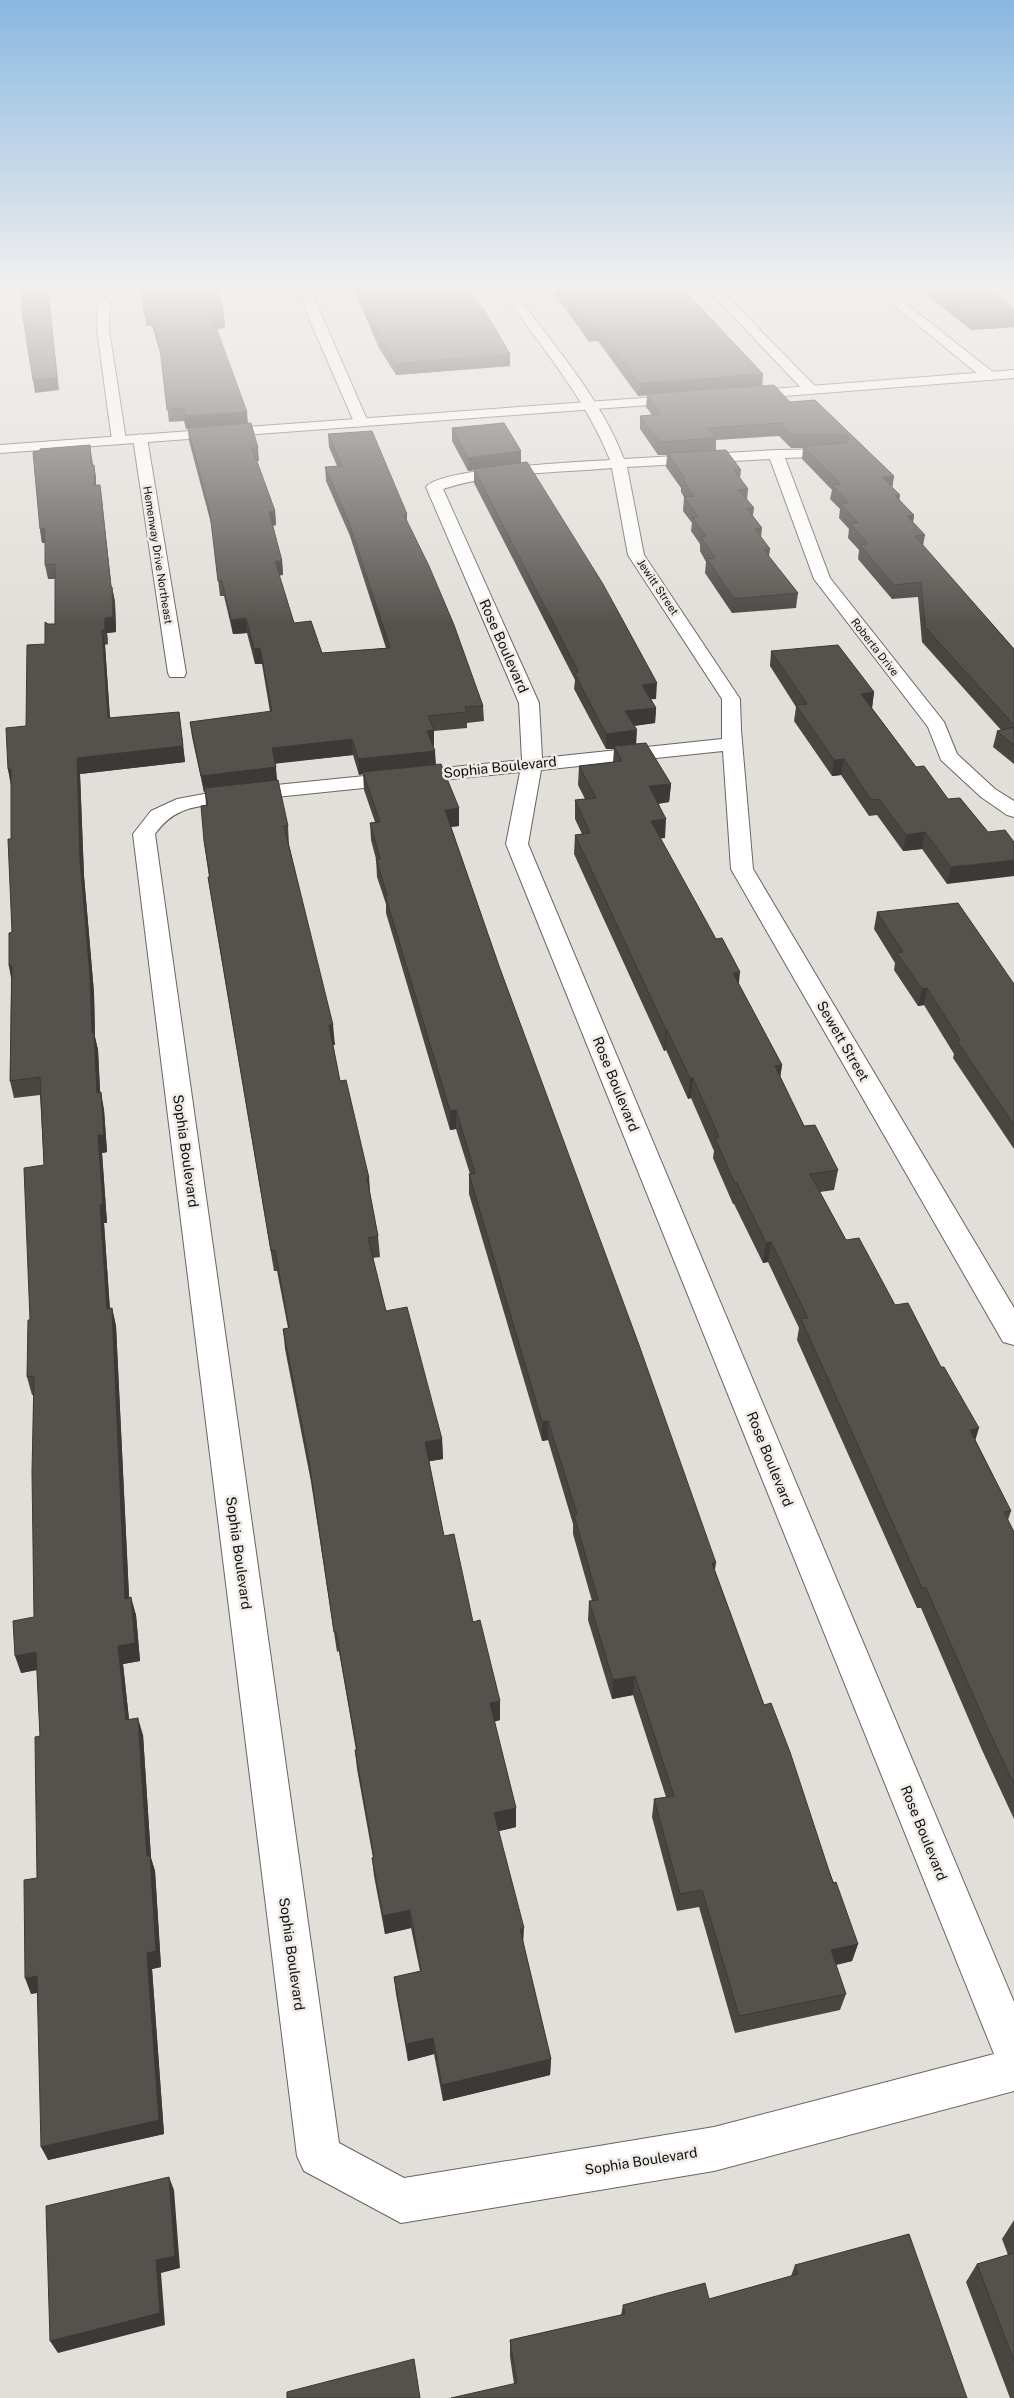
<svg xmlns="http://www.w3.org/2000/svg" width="1014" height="2398" font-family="'Public Sans',sans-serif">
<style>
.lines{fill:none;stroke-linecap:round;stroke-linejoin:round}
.street-casing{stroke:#686560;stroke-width:2}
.secondary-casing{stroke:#686560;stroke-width:2}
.street{fill:#fff;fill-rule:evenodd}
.secondary{fill:#fff;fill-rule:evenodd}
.wall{fill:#494642}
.shaded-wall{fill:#3c3936}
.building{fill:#55514d;stroke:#3c3936}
.labels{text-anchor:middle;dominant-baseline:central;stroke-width:5;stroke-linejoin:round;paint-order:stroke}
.far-street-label{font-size:11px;fill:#110f0e;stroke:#efebe6}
.street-label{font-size:14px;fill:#110f0e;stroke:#efebe6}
</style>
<rect width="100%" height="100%" fill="#e2ded9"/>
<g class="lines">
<defs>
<g id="street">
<path d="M 300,290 L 311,291 L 368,422 L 366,425 L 356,425 L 354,422 L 308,316 Z"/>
<path d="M 501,290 L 513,290 C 553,345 599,395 624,459 L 776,450 L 844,449 L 846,452 L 844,455 L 839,456 L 785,458 L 830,578 L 944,722 L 957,754 L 995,789 L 1014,801 L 1014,817 L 1007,815 L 981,797 L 941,760 L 928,727 L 814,579 L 770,459 L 627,467 L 644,555 L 740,699 L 741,730 L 753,869 L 1014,1308 L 1014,1345 L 1003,1342 L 731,869 L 723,751 L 541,770 L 528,844 L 1014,2002 L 1014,2091 L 714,2171 L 401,2223 L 304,2171 L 297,2156 L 133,834 L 151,811 L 177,799 L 226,790 L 522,760 L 519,703 L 426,487 C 440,468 581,462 610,460 C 585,396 540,346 501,290 ZM 612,468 L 628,555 L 722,699 L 722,739 L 542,758 L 539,703 L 443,489 C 496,472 556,473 612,468 ZM 520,772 L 506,844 L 994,2054 L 714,2127 L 404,2178 L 339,2143 L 155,834 C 174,807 195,807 226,802 Z"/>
<path d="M 708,290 L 721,290 L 816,387 L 818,390 L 816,393 L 806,393 Z"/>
<path d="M 875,290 L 889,290 L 994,373 L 996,376 L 994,379 L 984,379 Z"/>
<path d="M 104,297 L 110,301 L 109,330 L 126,440 L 119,444 L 112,440 L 97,330 L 98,301 Z"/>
<path d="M 140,434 L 147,438 L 186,673 L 184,677 L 170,677 L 168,673 L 133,438 Z"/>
</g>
<g id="secondary">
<path d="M 1014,370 L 1014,378 L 745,399 L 738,395 L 745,391 Z"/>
<path d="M 684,395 L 691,399 L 689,402 L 0,453 L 0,445 Z"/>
</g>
</defs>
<use href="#street" class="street-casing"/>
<use href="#secondary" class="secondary-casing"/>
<use href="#street" class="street"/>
<use href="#secondary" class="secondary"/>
</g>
<g class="wall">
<path d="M 142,290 L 225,327 L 217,330 L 248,423 L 258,448 L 259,461 L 257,461 L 275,511 L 276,525 L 273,526 L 282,561 L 283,575 L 279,575 L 294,623 L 322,653 L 386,648 L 350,536 L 326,481 L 325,467 L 337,466 L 329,447 L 328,434 L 407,514 L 407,522 L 483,706 L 484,721 L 467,723 L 467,728 L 434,731 L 434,746 L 433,746 L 436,765 L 459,826 L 451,827 L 499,966 L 715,1571 L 764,1705 L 858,1944 L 852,1961 L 836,1965 L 846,1994 L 840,2010 L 735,2033 L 699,1907 L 677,1911 L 652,1817 L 654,1799 L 666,1797 L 633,1695 L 612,1699 L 588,1620 L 589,1601 L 592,1601 L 573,1534 L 573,1524 L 548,1440 L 542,1441 L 469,1194 L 469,1174 L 470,1174 L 456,1129 L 450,1130 L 386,913 L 386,904 L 377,877 L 376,859 L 371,840 L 370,823 L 375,822 L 364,790 L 363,774 L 359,775 L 353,755 L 275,763 L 277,780 L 288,826 L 289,845 L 335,1045 L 333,1045 L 340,1081 L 369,1178 L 370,1194 L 378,1236 L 380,1257 L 373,1258 L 386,1311 L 442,1439 L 443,1459 L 429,1461 L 444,1536 L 473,1622 L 500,1720 L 494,1722 L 516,1808 L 516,1827 L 499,1831 L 523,1942 L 551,2059 L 550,2075 L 443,2101 L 434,2054 L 408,2061 L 396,1994 L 394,1977 L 420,1971 L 411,1928 L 385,1934 L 374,1876 L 372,1858 L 373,1858 L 357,1769 L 355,1750 L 356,1750 L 339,1651 L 337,1652 L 311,1482 L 285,1349 L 283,1329 L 288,1328 L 277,1271 L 274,1271 L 211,896 L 208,877 L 209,877 L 204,841 L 206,805 L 205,792 L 204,792 L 192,737 L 190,722 L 270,712 L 262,664 L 255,664 L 247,633 L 233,634 L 224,596 L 220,596 L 212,527 L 189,441 L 188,429 L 186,429 L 184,421 L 169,422 L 162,360 L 152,326 L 146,326 Z"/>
<path d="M 354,290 L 469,290 L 510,366 L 396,375 L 379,348 Z"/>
<path d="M 552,290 L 684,290 L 763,374 L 762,386 L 790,402 L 815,400 L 894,476 L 892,487 L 900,500 L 914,515 L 913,522 L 925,535 L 923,546 L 1014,649 L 1014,764 L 993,747 L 997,731 L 1001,730 L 922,642 L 918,597 L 892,599 L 858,559 L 859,550 L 848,538 L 849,529 L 839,518 L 840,509 L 830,499 L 832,490 L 802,459 L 803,448 L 791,448 L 779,436 L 716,440 L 716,451 L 741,470 L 740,479 L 748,489 L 747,500 L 754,508 L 753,516 L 762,528 L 761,538 L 770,549 L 769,557 L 798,593 L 796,608 L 732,613 L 705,573 L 706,562 L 700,551 L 700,544 L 691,531 L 692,523 L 683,511 L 684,497 L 681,492 L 681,488 L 666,467 L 667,455 L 658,455 L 640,429 L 640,416 L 652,415 L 646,407 L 647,395 L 638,396 L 598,341 L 589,342 Z"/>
<path d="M 921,290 L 989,290 L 1014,309 L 1014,327 L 971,330 Z"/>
<path d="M 452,428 L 521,451 L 521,463 L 656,699 L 651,699 L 656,708 L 655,723 L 634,726 L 636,744 L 671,784 L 669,802 L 658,804 L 665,838 L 660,838 L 782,1065 L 780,1077 L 804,1126 L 838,1170 L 834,1190 L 820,1192 L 846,1240 L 895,1305 L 975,1440 L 1011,1511 L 1008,1520 L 1014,1532 L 1014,1819 L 982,1750 L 921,1608 L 917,1608 L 797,1340 L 799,1328 L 768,1262 L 763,1263 L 734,1204 L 733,1204 L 713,1158 L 714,1151 L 691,1098 L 688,1099 L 666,1050 L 664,1051 L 574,854 L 575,835 L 582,834 L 575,819 L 575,800 L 585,799 L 578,785 L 579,766 L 613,762 L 614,749 L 606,749 L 574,689 L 575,680 L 474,483 L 474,470 L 468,471 L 452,441 Z"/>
<path d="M 92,458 L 93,465 L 94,465 L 96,478 L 96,485 L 100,485 L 102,499 L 111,587 L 112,587 L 115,602 L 116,632 L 107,633 L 108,644 L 105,645 L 110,718 L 179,712 L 185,762 L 80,774 L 84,876 L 94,993 L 95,1037 L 98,1050 L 100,1092 L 104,1110 L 107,1152 L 102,1153 L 107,1223 L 104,1223 L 110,1309 L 112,1308 L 116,1326 L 129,1598 L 136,1615 L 140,1661 L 123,1664 L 129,1720 L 143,1735 L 151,1858 L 155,1871 L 161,1967 L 152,1969 L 164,2134 L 48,2160 L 37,1993 L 31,1994 L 37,1878 L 40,1736 L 37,1670 L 21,1673 L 34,1617 L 33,1395 L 32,1395 L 27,1377 L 30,1320 L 44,1165 L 40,1095 L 14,1098 L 10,1081 L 11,978 L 9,966 L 12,932 L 11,839 L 11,784 L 8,769 L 26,726 L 45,644 L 48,624 L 55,624 L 55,579 L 48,579 L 45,565 L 45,543 L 42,543 L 40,529 Z"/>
<path d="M 771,651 L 874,692 L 872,708 L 916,767 L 948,799 L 988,832 L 947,884 L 922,849 L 903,851 L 877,815 L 869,816 L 841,775 L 832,776 L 794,721 L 796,707 L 770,666 Z"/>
<path d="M 877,912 L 1014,984 L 1014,1149 L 953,1058 L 954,1054 L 924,1005 L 918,1006 L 894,970 L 895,963 L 874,929 Z"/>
<path d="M 1014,2220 L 1014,2398 L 1010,2398 L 966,2282 L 977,2264 L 1008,2255 L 1002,2239 Z"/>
<path d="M 795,2265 L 967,2398 L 514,2384 L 510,2357 L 510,2340 L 621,2315 L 623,2305 L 709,2299 L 791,2276 Z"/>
</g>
<g class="shaded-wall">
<path d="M 48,290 L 59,390 L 35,393 L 33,380 Z"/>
<path d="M 224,315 L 225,327 L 215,331 L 213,319 Z"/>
<path d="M 1014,315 L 1014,327 L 971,330 L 973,318 Z"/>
<path d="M 510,354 L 510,366 L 396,375 L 396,363 Z"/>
<path d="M 763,374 L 762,387 L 638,396 L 639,383 Z"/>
<path d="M 247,412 L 248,425 L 186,429 L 185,416 Z"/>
<path d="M 90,445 L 92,458 L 93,479 L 91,465 Z"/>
<path d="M 521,451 L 521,464 L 468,471 L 468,458 Z"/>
<path d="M 94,465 L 96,478 L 96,499 L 94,485 Z"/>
<path d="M 894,476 L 892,490 L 882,477 Z"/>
<path d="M 100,485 L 113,600 L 112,587 L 115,602 L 116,632 L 107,633 L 108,644 L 105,629 L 105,618 L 111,587 Z"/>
<path d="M 900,495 L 898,509 L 895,496 Z"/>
<path d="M 275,511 L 276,525 L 270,526 L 269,512 Z"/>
<path d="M 914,515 L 912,529 L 907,516 Z"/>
<path d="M 45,528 L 47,542 L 42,543 L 40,529 Z"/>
<path d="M 275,561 L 282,561 L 283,575 L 277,576 Z"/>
<path d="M 246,618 L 247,633 L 233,634 L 231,620 Z"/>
<path d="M 102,630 L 105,645 L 111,734 L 108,718 Z"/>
<path d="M 260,648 L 262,664 L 255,664 L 254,649 Z"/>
<path d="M 657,683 L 656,699 L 641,700 L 642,685 Z"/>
<path d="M 874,692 L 872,708 L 861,694 Z"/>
<path d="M 656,708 L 655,723 L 624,727 L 625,711 Z"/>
<path d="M 179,712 L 185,762 L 80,774 L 84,876 L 94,993 L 95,1037 L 98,1050 L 101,1110 L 97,1093 L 92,1033 L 80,860 L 77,758 Z"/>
<path d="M 434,730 L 434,746 L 428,747 L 427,731 Z"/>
<path d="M 637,730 L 636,746 L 614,746 L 614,749 L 606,749 L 606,734 Z"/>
<path d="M 352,739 L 353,755 L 273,764 L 272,748 Z"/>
<path d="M 435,751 L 436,767 L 363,772 L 363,774 L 359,775 L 358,759 Z"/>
<path d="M 844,759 L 841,775 L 832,776 L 834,760 Z"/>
<path d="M 276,767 L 277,783 L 204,792 L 201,776 Z"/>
<path d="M 8,769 L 11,769 L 11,786 Z"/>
<path d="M 671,784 L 669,802 L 648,805 L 649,786 Z"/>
<path d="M 459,808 L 459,826 L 446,827 L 445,810 Z"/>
<path d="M 666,819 L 665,838 L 649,840 L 651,821 Z"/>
<path d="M 925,832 L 922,849 L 903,851 L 906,835 Z"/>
<path d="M 1014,860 L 1014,876 L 947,884 L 951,867 Z"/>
<path d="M 9,966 L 12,966 L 13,984 Z"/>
<path d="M 740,972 L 738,992 L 733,973 Z"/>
<path d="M 927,988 L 924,1005 L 918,1006 L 922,989 Z"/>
<path d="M 329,1025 L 333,1025 L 335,1045 L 330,1045 Z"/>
<path d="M 666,1030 L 667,1030 L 666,1050 L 664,1051 Z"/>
<path d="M 782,1065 L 779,1085 L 775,1066 Z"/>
<path d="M 690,1078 L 693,1078 L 691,1098 L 688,1099 Z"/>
<path d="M 101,1092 L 104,1110 L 107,1152 L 102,1153 L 107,1223 L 104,1223 L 111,1327 L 107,1309 L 100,1205 L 98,1135 Z"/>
<path d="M 456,1110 L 456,1129 L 450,1130 L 450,1111 Z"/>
<path d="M 367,1178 L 369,1178 L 370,1198 Z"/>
<path d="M 771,1242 L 768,1262 L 763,1263 L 766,1243 Z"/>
<path d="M 112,1308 L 116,1326 L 130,1616 L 125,1599 Z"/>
<path d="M 548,1421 L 548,1440 L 542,1441 L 542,1422 Z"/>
<path d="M 979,1428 L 973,1448 L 970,1430 Z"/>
<path d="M 442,1439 L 443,1459 L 426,1462 L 425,1442 Z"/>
<path d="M 712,1563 L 716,1563 L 713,1582 Z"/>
<path d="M 131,1597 L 136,1615 L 140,1661 L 123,1664 L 131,1737 L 126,1720 L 118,1646 Z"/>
<path d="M 36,1652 L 41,1669 L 21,1673 L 15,1656 Z"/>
<path d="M 635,1676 L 633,1695 L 612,1699 L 613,1680 Z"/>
<path d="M 500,1701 L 500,1720 L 490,1722 L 490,1703 Z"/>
<path d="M 138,1718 L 143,1735 L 151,1858 L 155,1871 L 161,1967 L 152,1969 L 164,2134 L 48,2160 L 41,2147 L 147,1953 L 147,1856 Z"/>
<path d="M 516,1808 L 516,1827 L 495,1832 L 494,1813 Z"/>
<path d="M 410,1910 L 411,1928 L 385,1934 L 383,1916 Z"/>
<path d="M 524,1928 L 523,1946 L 520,1929 Z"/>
<path d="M 858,1944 L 852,1961 L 826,1967 L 831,1950 Z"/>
<path d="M 37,1976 L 44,1991 L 31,1994 L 25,1978 Z"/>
<path d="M 433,2038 L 434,2054 L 408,2061 L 406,2044 Z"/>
<path d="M 551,2059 L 550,2075 L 443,2101 L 442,2085 Z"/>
<path d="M 169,2177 L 174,2190 L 180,2268 L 161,2273 L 165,2325 L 58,2353 L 50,2341 L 156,2260 Z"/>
</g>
<g class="building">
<path d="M 21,290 L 48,290 L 57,377 L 33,380 L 22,311 Z"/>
<path d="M 142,290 L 218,290 L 224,315 L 213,319 L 247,412 L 185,416 L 183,408 L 167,410 L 160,348 L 151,314 L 144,314 Z"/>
<path d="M 358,290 L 469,290 L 486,313 L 510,354 L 396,363 L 379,336 Z"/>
<path d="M 561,290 L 684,290 L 763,374 L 639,383 L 599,329 L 589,330 Z"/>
<path d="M 938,290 L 989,290 L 1014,309 L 1014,315 L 973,318 Z"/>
<path d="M 774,385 L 790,402 L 815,400 L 894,476 L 882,477 L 900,495 L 895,496 L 914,515 L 907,516 L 925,535 L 915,536 L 1014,649 L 1014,725 L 925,627 L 921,582 L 894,585 L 860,545 L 868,544 L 850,523 L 858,523 L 841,504 L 849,503 L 832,485 L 841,484 L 803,446 L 846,443 L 849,440 L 847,435 L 792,435 L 781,423 L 708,428 L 716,438 L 659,442 L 640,416 L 661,414 L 647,394 Z"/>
<path d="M 251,423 L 258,448 L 252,448 L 275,511 L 269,512 L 282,561 L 275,561 L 294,623 L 311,621 L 322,653 L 390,648 L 349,522 L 325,467 L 342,466 L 328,434 L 372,431 L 407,514 L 404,515 L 429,566 L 454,625 L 483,706 L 465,707 L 467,712 L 428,716 L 434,730 L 427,731 L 435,751 L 358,759 L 352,739 L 272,748 L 276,767 L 201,776 L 190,722 L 272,711 L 260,648 L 254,649 L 246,618 L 231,620 L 222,581 L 218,581 L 210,513 L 188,428 Z"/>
<path d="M 504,423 L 521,451 L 468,458 L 452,428 Z"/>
<path d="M 90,445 L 91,465 L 94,465 L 94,485 L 100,485 L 111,587 L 112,587 L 113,617 L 105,618 L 105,629 L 102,630 L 108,718 L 179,712 L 183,746 L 77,758 L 80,860 L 90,976 L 92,1033 L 94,1032 L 97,1093 L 101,1092 L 104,1135 L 98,1135 L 103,1205 L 100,1205 L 107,1309 L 112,1308 L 125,1599 L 131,1597 L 135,1643 L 118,1646 L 126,1720 L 138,1718 L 147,1856 L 150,1855 L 156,1951 L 147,1953 L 159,2120 L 41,2147 L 37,1976 L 25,1978 L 24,1880 L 37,1878 L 35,1737 L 40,1736 L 36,1652 L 15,1656 L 13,1621 L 34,1617 L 32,1472 L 34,1376 L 27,1377 L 28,1320 L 30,1320 L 24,1168 L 44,1165 L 40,1077 L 10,1081 L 12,966 L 9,966 L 9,933 L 12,932 L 8,839 L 11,839 L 11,769 L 8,769 L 6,728 L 26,726 L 27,645 L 45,644 L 45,622 L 48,624 L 55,624 L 55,564 L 45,565 L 45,528 L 40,529 L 33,452 L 40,451 L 40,449 Z"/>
<path d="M 726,450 L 741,470 L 734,470 L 748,489 L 739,490 L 754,508 L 747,509 L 762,528 L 755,529 L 770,549 L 764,550 L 798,593 L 734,599 L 707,559 L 715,558 L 701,537 L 706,536 L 692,517 L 698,517 L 684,497 L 694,496 L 682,478 L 685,478 L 667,453 Z"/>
<path d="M 527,462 L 603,584 L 657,683 L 642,685 L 656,708 L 625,711 L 637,730 L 606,734 L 575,674 L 578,672 L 577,669 L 474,469 Z"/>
<path d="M 838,645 L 874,692 L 861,694 L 916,767 L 924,766 L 948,799 L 960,798 L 988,832 L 1005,830 L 1014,842 L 1014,860 L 951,867 L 925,832 L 906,835 L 879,799 L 871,800 L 844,759 L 834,760 L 796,705 L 807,704 L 771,651 Z"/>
<path d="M 1014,727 L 1014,745 L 997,731 Z"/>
<path d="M 646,743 L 671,784 L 649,786 L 666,819 L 651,821 L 716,939 L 722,938 L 740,972 L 733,973 L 782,1065 L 775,1066 L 804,1126 L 815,1125 L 838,1170 L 810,1174 L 846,1240 L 859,1238 L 895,1305 L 908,1303 L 941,1367 L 944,1367 L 979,1428 L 970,1430 L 1011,1511 L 1004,1512 L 1014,1532 L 1014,1784 L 989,1731 L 926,1588 L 922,1588 L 801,1319 L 808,1318 L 771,1242 L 766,1243 L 737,1183 L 735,1184 L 715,1138 L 719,1137 L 693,1078 L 690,1078 L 667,1030 L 666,1030 L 575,835 L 590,833 L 575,800 L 596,798 L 579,766 L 622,761 L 614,746 Z"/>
<path d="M 441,764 L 459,808 L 445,810 L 499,966 L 639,1345 L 716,1563 L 712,1563 L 764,1705 L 771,1703 L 790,1752 L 833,1883 L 836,1882 L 858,1944 L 831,1950 L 846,1994 L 739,2016 L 702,1890 L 680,1894 L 654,1799 L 674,1796 L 635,1676 L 613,1680 L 589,1601 L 598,1600 L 574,1515 L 577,1514 L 548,1421 L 542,1422 L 469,1174 L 475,1173 L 456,1110 L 450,1111 L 385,895 L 387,895 L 376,859 L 380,859 L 370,823 L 380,822 L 363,772 Z"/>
<path d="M 278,780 L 288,826 L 284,826 L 333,1025 L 329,1025 L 340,1081 L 346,1080 L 369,1178 L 367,1178 L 378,1236 L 368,1238 L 386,1311 L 407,1307 L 442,1439 L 425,1442 L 444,1536 L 454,1534 L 473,1622 L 480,1620 L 500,1701 L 490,1703 L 516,1808 L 494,1813 L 524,1928 L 520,1929 L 551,2059 L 442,2085 L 433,2038 L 406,2044 L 394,1977 L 421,1971 L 410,1910 L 383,1916 L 372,1858 L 374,1857 L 355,1750 L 357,1750 L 336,1632 L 334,1632 L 309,1461 L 283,1329 L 289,1328 L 275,1250 L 271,1251 L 208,877 L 210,877 L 204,841 L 201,806 L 208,805 L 204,788 Z"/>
<path d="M 958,903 L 1014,984 L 1014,1125 L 957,1041 L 960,1040 L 927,988 L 922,989 L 897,953 L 903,952 L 877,912 Z"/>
<path d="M 169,2177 L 175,2256 L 156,2260 L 160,2313 L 50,2341 L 46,2206 Z"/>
<path d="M 909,2234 L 967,2398 L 451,2398 L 517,2383 L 510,2340 L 625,2314 L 623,2305 L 705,2283 L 709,2299 L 798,2274 L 795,2265 Z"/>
<path d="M 1014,2253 L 1014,2361 L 977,2264 Z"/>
<path d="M 414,2359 L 420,2398 L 287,2398 L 287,2392 Z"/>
</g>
<linearGradient id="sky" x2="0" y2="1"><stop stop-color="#89b8e1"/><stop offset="0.46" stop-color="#f2f0ee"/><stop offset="1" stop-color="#f2f0ee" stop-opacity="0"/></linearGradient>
<rect width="1014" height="626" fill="url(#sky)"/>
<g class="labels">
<g class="far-street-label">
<text transform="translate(158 555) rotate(81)">Hemenway Drive Northeast</text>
<text transform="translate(658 587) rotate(56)">Jewitt Street</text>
<text transform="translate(875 647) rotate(52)">Roberta Drive</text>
</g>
<g class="street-label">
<text transform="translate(504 646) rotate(66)">Rose Boulevard</text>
<text transform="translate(500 767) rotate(-6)">Sophia Boulevard</text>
<text transform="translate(843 1041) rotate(60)">Sewett Street</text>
<text transform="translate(616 1084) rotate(68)">Rose Boulevard</text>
<text transform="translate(186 1151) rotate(82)">Sophia Boulevard</text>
<text transform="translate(770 1459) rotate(68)">Rose Boulevard</text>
<text transform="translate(239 1553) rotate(82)">Sophia Boulevard</text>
<text transform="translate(924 1833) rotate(68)">Rose Boulevard</text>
<text transform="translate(292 1954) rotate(82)">Sophia Boulevard</text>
<text transform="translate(641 2161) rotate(-9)">Sophia Boulevard</text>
</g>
</g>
</svg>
